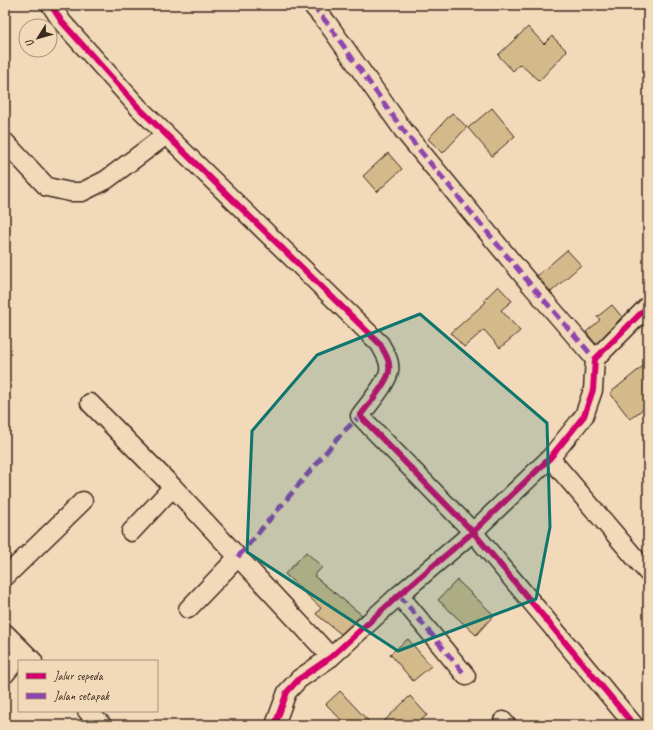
<svg xmlns="http://www.w3.org/2000/svg" width="653" height="730" font-family="Caveat,sans-serif">
<style>
.building{fill:#d4ba8b;stroke:#3b2a1e}
.lines{fill:none;stroke-linecap:round;stroke-linejoin:round}
.street-casing{stroke:#3b2a1e;stroke-width:21}
.street{stroke:#f2d9ba;stroke-width:18}
.quiet{stroke:#8e44ad;stroke-width:5;stroke-dasharray:10 5;stroke-linecap:butt}
.cycleway-casing{stroke:#f2d9ba;stroke-width:8}
.cycleway{stroke:#d6006c;stroke-width:6}
.marked{fill:#0f766e;fill-opacity:0.2;stroke:#0f766e;stroke-width:3;stroke-linejoin:round}
</style>
<rect width="100%" height="100%" fill="#f2d9ba"/>
<filter id="ink" filterUnits="userSpaceOnUse"><feTurbulence type="fractalNoise" baseFrequency=".025" numOctaves="2"/><feDisplacementMap in="SourceGraphic" scale="8" xChannelSelector="R" yChannelSelector="G"/><feConvolveMatrix kernelMatrix="1 2 1 2 8 2 1 2 1" color-interpolation-filters="sRGB"/></filter>
<g filter="url(#ink)">
<g class="building">
<path d="M 528,27 L 544,44 L 552,36 L 567,51 L 539,81 L 520,64 L 513,71 L 498,55 Z"/>
<path d="M 492,108 L 515,136 L 492,156 L 468,128 Z"/>
<path d="M 452,113 L 467,127 L 443,153 L 428,139 Z"/>
<path d="M 388,153 L 402,169 L 377,192 L 363,176 Z"/>
<path d="M 567,250 L 581,265 L 551,292 L 537,276 Z"/>
<path d="M 498,286 L 512,301 L 501,310 L 520,331 L 500,348 L 484,330 L 464,347 L 451,333 L 486,302 L 484,300 Z"/>
<path d="M 612,305 L 622,317 L 596,344 L 586,332 L 600,320 L 597,317 Z"/>
<path d="M 648,362 L 648,405 L 630,419 L 610,393 Z"/>
<path d="M 306,552 L 322,567 L 314,576 L 362,615 L 341,634 L 316,614 L 321,608 L 285,574 Z"/>
<path d="M 457,580 L 494,615 L 476,635 L 438,600 Z"/>
<path d="M 408,639 L 431,666 L 413,681 L 390,654 Z"/>
<path d="M 340,691 L 372,725 L 346,725 L 326,704 Z"/>
<path d="M 410,696 L 427,715 L 416,725 L 380,725 Z"/>
</g>
<g class="lines">
<defs>
<g id="street">
<path d="M 51,5 L 62,22 L 139,108 L 380,344 C 384,352 391,361 389,371 C 388,382 367,406 360,416 L 473,532 L 634,725"/>
<path d="M 312,5 L 328,24 L 403,130 L 531,285 L 595,359"/>
<path d="M 5,142 L 47,187 L 70,192 L 82,192 L 106,180 L 166,135"/>
<path d="M 90,403 L 173,487 L 331,657"/>
<path d="M 550,458 L 648,573"/>
<path d="M 131,532 L 173,487"/>
<path d="M 5,577 L 83,501"/>
<path d="M 399,595 L 466,676"/>
<path d="M 188,609 L 238,557"/>
<path d="M 5,633 L 33,661"/>
<path d="M 5,674 L 23,652"/>
<path d="M 87,711 L 102,725"/>
<path d="M 503,721 L 506,725"/>
<path d="M 275,725 L 287,692 L 299,679 L 331,657 L 399,595 L 473,532 L 550,458 L 584,416 L 593,390 L 595,359 L 648,306"/>
</g>
</defs>
<use href="#street" class="street-casing"/>
<use href="#street" class="street"/>
<g class="quiet">
<path d="M 312,5 L 328,24 L 403,130 L 531,285 L 595,359"/>
<path d="M 238,557 L 343,432 L 360,416"/>
<path d="M 399,595 L 466,676"/>
<path d="M 503,721 L 506,725"/>
</g>
<defs>
<g id="cycleway">
<path d="M 51,5 L 62,22 L 139,108 L 380,344 C 384,352 391,361 389,371 C 388,382 367,406 360,416 L 473,532 L 634,725"/>
<path d="M 275,725 L 287,692 L 299,679 L 331,657 L 399,595 L 473,532 L 550,458 L 584,416 L 593,390 L 595,359 L 648,306"/>
</g>
</defs>
<use href="#cycleway" class="cycleway-casing"/>
<use href="#cycleway" class="cycleway"/>
</g>
</g>
<path class="marked" d="M 420,314 L 547,423 L 550,527 L 536,599 L 398,651 L 247,552 L 252,431 L 317,355 Z"/>
<rect width="653" height="730" fill="none" stroke="#f2d9ba" stroke-width="20"/>
<rect x="10" y="10" width="633" height="710" fill="none" stroke="#3b2a1e" stroke-width="1.5" filter="url(#ink)"/>
<rect x="18" y="660" width="140" height="52" fill="#f2d9ba" stroke="#a9937c"/>
<rect x="26" y="673" width="20" height="6" fill="#d6006c" stroke="#a9937c"/>
<text x="54" y="680" font-size="12" fill="#3b2a1e">Jalur sepeda</text>
<rect x="26" y="693" width="20" height="6" fill="#8e44ad" stroke="#a9937c"/>
<text x="54" y="700" font-size="12" fill="#3b2a1e">Jalan setapak</text>
<g transform="translate(38 38) rotate(233)"><circle r="19" fill="#f2d9ba" stroke="#a9937c"/>
<path d="M0-3L7 15L0 10L-7 15Z" fill="#3b2a1e"/>
<text y="-6" font-size="11" font-weight="bold" text-anchor="middle" fill="#3b2a1e">U</text>
</g>
</svg>
